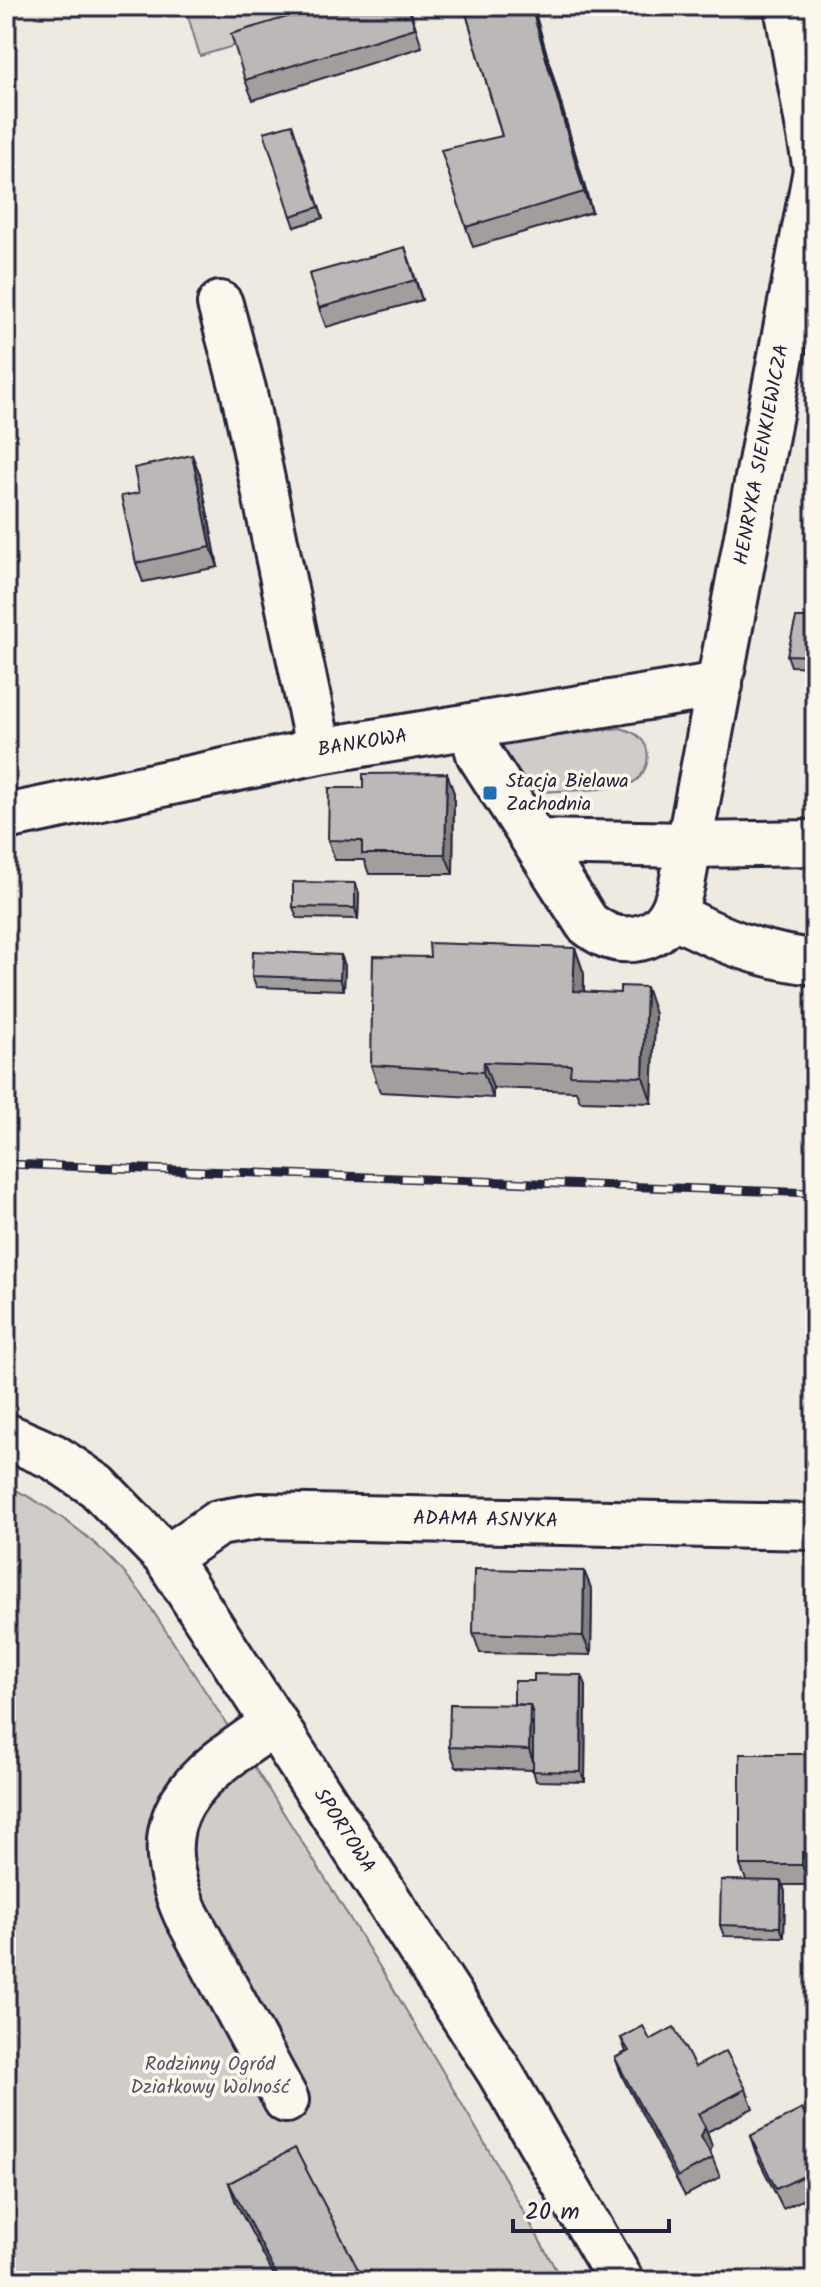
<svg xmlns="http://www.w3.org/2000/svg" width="821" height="2287" font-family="Kalam,sans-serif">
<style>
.green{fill:#d0cdc9;stroke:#797882;stroke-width:2}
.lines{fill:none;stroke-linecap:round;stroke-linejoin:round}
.minor-casing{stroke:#22223b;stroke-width:50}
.minor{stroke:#fbf7ec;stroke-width:44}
.rail-casing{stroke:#22223b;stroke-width:9}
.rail{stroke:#fbf7ec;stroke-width:6;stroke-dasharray:18;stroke-linecap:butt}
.wall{fill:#a29e9e;stroke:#22223b;stroke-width:2}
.shaded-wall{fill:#848181;stroke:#22223b;stroke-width:2}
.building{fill:#bcb8b8;stroke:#22223b;stroke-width:2}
.poi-dot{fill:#1f6fb2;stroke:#fbf7ec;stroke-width:3}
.labels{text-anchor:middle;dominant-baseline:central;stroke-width:7;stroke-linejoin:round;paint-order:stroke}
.street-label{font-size:20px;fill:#22223b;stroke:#fbf7ec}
.poi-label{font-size:20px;fill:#22223b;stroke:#fbf7ec;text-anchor:start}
.park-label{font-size:20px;fill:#565566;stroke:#fbf7ec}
</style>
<rect width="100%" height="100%" fill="#eeeae2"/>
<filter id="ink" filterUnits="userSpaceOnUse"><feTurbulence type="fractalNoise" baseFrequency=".0125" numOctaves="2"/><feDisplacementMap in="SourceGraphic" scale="16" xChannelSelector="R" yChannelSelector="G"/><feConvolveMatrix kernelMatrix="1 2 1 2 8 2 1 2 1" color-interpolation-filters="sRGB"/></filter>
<g filter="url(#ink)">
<g class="green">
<path d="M 185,6 L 367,6 L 200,56 Z"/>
<path d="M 620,728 C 632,731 643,736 647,750 C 650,764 642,781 627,785 C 606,791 564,790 540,792 C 518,787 509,762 497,744 Z"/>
<path d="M 6,1485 C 60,1511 104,1545 141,1593 C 289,1818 433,2044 562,2281 L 6,2281 Z"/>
</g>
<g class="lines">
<defs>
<g id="minor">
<path d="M 787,6 L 815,164"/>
<path d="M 220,304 L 243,389 L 319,751"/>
<path id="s1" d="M 471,726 L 479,754 L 587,923 C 601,934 614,941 633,939 C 680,934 682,882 689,845 L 815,175"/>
<path id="s2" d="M 6,817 L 319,751 L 720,685"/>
<path d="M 536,842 L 689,845 L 815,843"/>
<path d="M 672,914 C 721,940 759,956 815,962"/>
<path id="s3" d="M 6,1436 L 54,1457 L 97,1486 L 167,1558 L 499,2071 L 621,2281"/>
<path id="s4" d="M 167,1558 L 218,1523 L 260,1516 L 815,1527"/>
<path d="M 275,1723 C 198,1775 140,1810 186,1914 L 286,2100"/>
</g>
</defs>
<use href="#minor" class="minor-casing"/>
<use href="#minor" class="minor"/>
<defs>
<path id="rail" d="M 6,1164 L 815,1193"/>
</defs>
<use href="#rail" class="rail-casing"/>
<use href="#rail" class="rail"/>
</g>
<g class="wall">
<path d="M 409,6 L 422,47 L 253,100 L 245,80 Z"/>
<path d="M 464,6 L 533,6 L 592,212 L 473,247 L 466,227 L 502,136 Z"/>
<path d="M 292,124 L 323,218 L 295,227 L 291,216 Z"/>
<path d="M 405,247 L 422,300 L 326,327 L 319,308 Z"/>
<path d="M 192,455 L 200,475 L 218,567 L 143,582 L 136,563 L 139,493 Z"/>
<path d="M 815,618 L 815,667 L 791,666 L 787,655 Z"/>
<path d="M 454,793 L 453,874 L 369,874 L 364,860 L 335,860 L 328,840 Z"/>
<path d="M 359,893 L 358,919 L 297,918 L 293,907 Z"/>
<path d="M 575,948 L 584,974 L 584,991 L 655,1014 L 652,1103 L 580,1101 L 576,1091 L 493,1088 L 493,1098 L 380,1092 L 371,1065 L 430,957 Z"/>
<path d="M 341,955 L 345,966 L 344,990 L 256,987 L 252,976 Z"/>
<path d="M 584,1571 L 592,1591 L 591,1655 L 480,1653 L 473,1633 Z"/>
<path d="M 534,1681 L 586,1685 L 585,1782 L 536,1781 L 533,1770 L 456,1767 L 449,1747 L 514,1704 Z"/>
<path d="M 815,1754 L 815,1872 L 810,1872 L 809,1885 L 783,1885 L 785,1892 L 784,1937 L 724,1936 L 720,1925 L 746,1880 L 740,1865 Z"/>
<path d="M 621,2038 L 650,2040 L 695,2067 L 746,2089 L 753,2108 L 707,2132 L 712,2147 L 710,2152 L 720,2177 L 685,2196 L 623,2078 L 615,2058 L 626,2052 Z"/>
<path d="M 815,2133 L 815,2194 L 783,2209 L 757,2156 L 750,2136 Z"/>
<path d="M 229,2183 L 361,2275 L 376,2281 L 277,2281 L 236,2203 Z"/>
</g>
<g class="shaded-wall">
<path d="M 531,6 L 533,6 L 592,212 L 584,192 Z"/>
<path d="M 405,247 L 412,267 L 422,300 L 415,280 Z"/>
<path d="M 192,455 L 200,475 L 218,567 L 211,547 Z"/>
<path d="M 447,773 L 454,793 L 453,874 L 445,854 Z"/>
<path d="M 355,883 L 359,893 L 358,919 L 355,908 Z"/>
<path d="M 575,948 L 584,974 L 583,1017 L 573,991 Z"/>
<path d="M 341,955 L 345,966 L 344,990 L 340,979 Z"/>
<path d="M 646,987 L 655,1014 L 652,1103 L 643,1077 Z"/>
<path d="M 484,1062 L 493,1088 L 493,1098 L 483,1072 Z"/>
<path d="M 584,1571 L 592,1591 L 591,1655 L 583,1636 Z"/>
<path d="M 582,1675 L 586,1685 L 585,1782 L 581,1772 Z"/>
<path d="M 530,1705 L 537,1724 L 536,1770 L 529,1750 Z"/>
<path d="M 802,1852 L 810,1872 L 809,1885 L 802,1865 Z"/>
<path d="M 781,1881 L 785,1892 L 784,1937 L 780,1927 Z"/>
<path d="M 705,2127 L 712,2147 L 708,2156 L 701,2137 Z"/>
</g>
<g class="building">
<path d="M 323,6 L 408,6 L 415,28 L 245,80 L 231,34 Z"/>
<path d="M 464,6 L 531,6 L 584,192 L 466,227 L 441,150 L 502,136 Z"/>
<path d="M 292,124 L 319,207 L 291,216 L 264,132 Z"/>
<path d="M 405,247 L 415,280 L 319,308 L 309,274 Z"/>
<path d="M 192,455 L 211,547 L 136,563 L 121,496 L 139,493 L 134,468 Z"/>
<path d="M 796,618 L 815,618 L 815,656 L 787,655 Z"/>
<path d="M 447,773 L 445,854 L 362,854 L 362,841 L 328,840 L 329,788 L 363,788 L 363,774 Z"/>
<path d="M 293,882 L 355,883 L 355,908 L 293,907 Z"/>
<path d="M 429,943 L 575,948 L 573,991 L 620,993 L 620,986 L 646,987 L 643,1077 L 570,1075 L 571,1065 L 484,1062 L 483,1072 L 371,1065 L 373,956 L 430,957 Z"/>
<path d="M 253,951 L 341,955 L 340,979 L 252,976 Z"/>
<path d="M 474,1569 L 584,1571 L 583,1636 L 473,1633 Z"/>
<path d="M 534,1674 L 582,1675 L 581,1772 L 533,1771 L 533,1714 L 530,1705 L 514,1704 L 514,1681 L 534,1681 Z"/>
<path d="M 450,1704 L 530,1705 L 529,1750 L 449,1747 Z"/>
<path d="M 740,1754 L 815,1754 L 815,1852 L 802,1852 L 802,1865 L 740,1865 Z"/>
<path d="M 721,1880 L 781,1881 L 780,1927 L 720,1925 Z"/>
<path d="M 643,2026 L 650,2040 L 674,2027 L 695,2067 L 726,2051 L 746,2089 L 698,2114 L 705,2127 L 701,2137 L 713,2158 L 678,2177 L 615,2058 L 629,2051 L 621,2038 Z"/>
<path d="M 802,2109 L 815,2133 L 815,2171 L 776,2189 L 750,2136 Z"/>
<path d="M 295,2148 L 361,2275 L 370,2270 L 376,2281 L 280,2281 L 229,2183 Z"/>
</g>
</g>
<rect class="poi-dot" x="482" y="785" width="16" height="16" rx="4"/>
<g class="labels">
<g class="street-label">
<text stroke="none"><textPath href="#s1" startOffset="796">HENRYKA SIENKIEWICZA</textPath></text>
<text stroke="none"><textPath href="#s2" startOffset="364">BANKOWA</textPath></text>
<text stroke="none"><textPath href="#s4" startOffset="330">ADAMA ASNYKA</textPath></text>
<text stroke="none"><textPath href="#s3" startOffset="530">SPORTOWA</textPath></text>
</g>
<g class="poi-label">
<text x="506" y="782">Stacja Bielawa<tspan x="506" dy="23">Zachodnia</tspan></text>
</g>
<g class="park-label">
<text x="210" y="2065">Rodzinny Ogród<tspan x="210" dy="23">Działkowy Wolność</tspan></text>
</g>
</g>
<rect width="821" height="2287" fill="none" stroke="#fbf7ec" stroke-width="32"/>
<rect x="16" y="16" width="789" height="2255" fill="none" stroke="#22223b" stroke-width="3" filter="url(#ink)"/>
<path d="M513 2219v12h156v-12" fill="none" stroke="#22223b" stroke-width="4"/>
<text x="525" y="2219" font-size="24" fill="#22223b" stroke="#fbf7ec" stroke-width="6" paint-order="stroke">20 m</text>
</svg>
